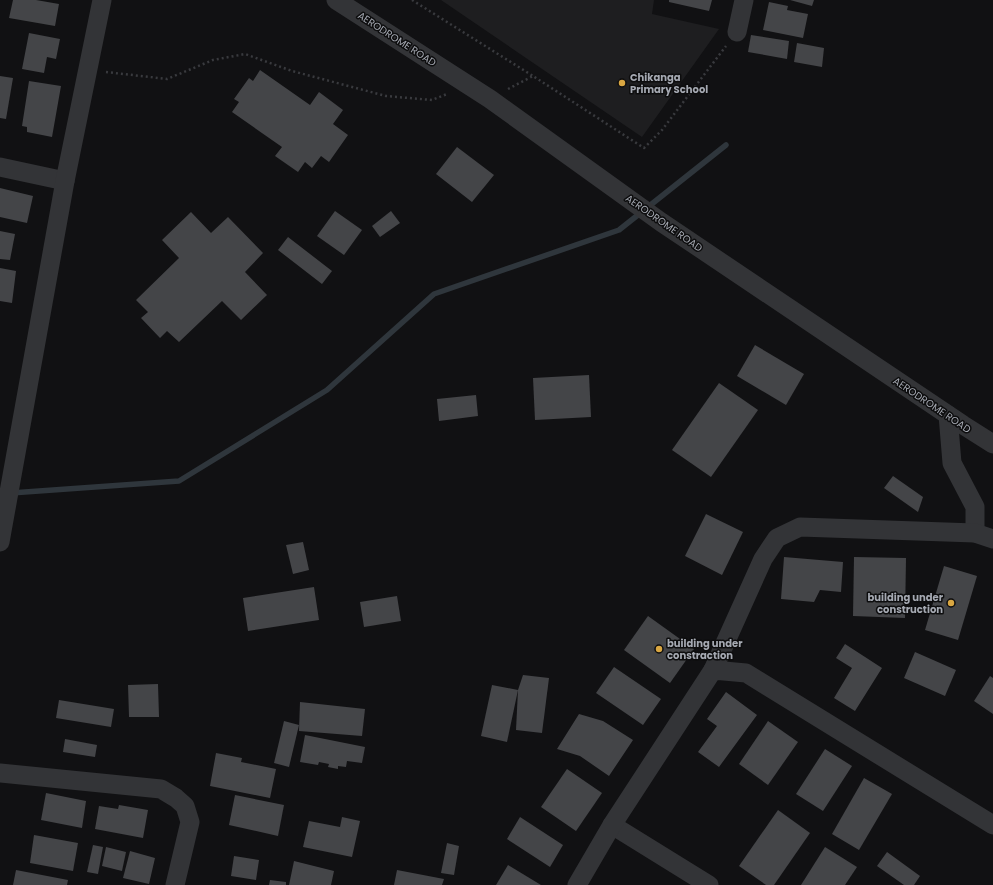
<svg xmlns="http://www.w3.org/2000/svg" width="993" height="885" font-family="Poppins,sans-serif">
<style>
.built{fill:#1e1e20}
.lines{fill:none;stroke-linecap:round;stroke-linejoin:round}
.stream{stroke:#2f363c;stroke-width:5.5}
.building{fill:#444548}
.path{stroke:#393a3e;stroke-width:2.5;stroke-dasharray:2 3;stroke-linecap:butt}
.minor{stroke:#333437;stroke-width:19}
.poi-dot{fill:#daa742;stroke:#0d0d0e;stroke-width:1.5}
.labels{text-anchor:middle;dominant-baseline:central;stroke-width:3;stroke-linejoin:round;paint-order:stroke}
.street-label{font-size:10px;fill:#a5a9b2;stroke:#0d0d0e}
.poi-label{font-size:10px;font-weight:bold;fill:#a5a9b2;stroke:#0d0d0e;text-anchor:start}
</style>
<rect width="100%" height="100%" fill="#111113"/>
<path class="built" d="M 441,0 L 654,0 L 652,14 L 719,29 L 642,137 Z"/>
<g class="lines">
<path class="stream" d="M 11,493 L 179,481 L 327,390 L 434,294 L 619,230 L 726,145"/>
</g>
<g class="building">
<path d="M 13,0 L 36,0 L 59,4 L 55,26 L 9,18 Z"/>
<path d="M 669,0 L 712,0 L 709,11 L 669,2 Z"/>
<path d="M 790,0 L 814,0 L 812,6 Z"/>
<path d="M 769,2 L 788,6 L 787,10 L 808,14 L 803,38 L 763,30 Z"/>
<path d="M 29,33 L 60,39 L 56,59 L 47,57 L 44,73 L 22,69 Z"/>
<path d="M 751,35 L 789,41 L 787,59 L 748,52 Z"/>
<path d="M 797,43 L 824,48 L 822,67 L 794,62 Z"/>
<path d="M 260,70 L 310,105 L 319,92 L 343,110 L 333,124 L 348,135 L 329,162 L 321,156 L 312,168 L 305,162 L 298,172 L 275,156 L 282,147 L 232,112 L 239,102 L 234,99 L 249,78 L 253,81 Z"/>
<path d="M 0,76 L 13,78 L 6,119 L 0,118 Z"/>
<path d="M 29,81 L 61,86 L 52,137 L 27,132 L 27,127 L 22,126 Z"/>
<path d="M 457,147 L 494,175 L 472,202 L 436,174 Z"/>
<path d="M 0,188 L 33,196 L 27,223 L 0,217 Z"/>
<path d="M 335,211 L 362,230 L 344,255 L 317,236 Z"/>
<path d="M 391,211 L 400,223 L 380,237 L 372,226 Z"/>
<path d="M 191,212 L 211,233 L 228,217 L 263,253 L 245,272 L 267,295 L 241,320 L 222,301 L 179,342 L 167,331 L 160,338 L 141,318 L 148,312 L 136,300 L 179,258 L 162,240 Z"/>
<path d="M 0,231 L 15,234 L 10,260 L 0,259 Z"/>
<path d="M 288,237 L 332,271 L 322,284 L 278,250 Z"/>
<path d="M 0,268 L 16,271 L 12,303 L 0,301 Z"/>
<path d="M 755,345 L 804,374 L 786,405 L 737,376 Z"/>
<path d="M 589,375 L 591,417 L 535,420 L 533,378 Z"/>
<path d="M 719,383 L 758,410 L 711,477 L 672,450 Z"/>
<path d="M 476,395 L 478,416 L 439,421 L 437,399 Z"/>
<path d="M 893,476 L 923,497 L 918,512 L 884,488 Z"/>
<path d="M 706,514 L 743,532 L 722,575 L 685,556 Z"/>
<path d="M 303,542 L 309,570 L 293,574 L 286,545 Z"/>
<path d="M 784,557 L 843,562 L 841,592 L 820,590 L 814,602 L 781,599 Z"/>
<path d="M 854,557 L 906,558 L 905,618 L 853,616 Z"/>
<path d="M 944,566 L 977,576 L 958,640 L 925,630 Z"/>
<path d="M 314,587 L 319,620 L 248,631 L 243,598 Z"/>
<path d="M 397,596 L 401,621 L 364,627 L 360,602 Z"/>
<path d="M 648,616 L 694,649 L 670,683 L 624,650 Z"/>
<path d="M 845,644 L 882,668 L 855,711 L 834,698 L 852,668 L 836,658 Z"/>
<path d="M 915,652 L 956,670 L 945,696 L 904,678 Z"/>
<path d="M 614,667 L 661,699 L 643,725 L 596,693 Z"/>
<path d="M 523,675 L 549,678 L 542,733 L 516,730 L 518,690 Z"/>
<path d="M 990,676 L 993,678 L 993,714 L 974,701 Z"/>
<path d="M 158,684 L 159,717 L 129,717 L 128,685 Z"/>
<path d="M 492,685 L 518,690 L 507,742 L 481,736 Z"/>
<path d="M 726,692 L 757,715 L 719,767 L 698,752 L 717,726 L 707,719 Z"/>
<path d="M 59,700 L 114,709 L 111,727 L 56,718 Z"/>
<path d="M 300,702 L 365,709 L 362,736 L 299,731 Z"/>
<path d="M 579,714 L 603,721 L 633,740 L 609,776 L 580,756 L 557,749 Z"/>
<path d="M 284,721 L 299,725 L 289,767 L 274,763 Z"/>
<path d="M 768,721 L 798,742 L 768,785 L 739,764 Z"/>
<path d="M 305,735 L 365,747 L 362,763 L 347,761 L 346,767 L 338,766 L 338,769 L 328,767 L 329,764 L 319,762 L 318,765 L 300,762 Z"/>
<path d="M 65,739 L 97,745 L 95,757 L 63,752 Z"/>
<path d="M 825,749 L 852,766 L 823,811 L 796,794 Z"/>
<path d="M 216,753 L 242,758 L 241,762 L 276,769 L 270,798 L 210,786 Z"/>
<path d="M 567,769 L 602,793 L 576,831 L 541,807 Z"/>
<path d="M 864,778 L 892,794 L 859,850 L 832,834 Z"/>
<path d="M 46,793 L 86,801 L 82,828 L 41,820 Z"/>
<path d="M 235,795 L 284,805 L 278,836 L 229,825 Z"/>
<path d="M 119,805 L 148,810 L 143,838 L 95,829 L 99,806 L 118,809 Z"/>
<path d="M 778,810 L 810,833 L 774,885 L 766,885 L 739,866 Z"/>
<path d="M 342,817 L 360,821 L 352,857 L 303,847 L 309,821 L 340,827 Z"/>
<path d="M 520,817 L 563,845 L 550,867 L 507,839 Z"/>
<path d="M 34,835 L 78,843 L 73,871 L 30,863 Z"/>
<path d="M 447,843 L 459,846 L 454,875 L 441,873 Z"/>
<path d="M 93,845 L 103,847 L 98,874 L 87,872 Z"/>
<path d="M 106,847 L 126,852 L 122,871 L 102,866 Z"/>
<path d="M 825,847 L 857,867 L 845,885 L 801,885 Z"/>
<path d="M 130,851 L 155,858 L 149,884 L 123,878 Z"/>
<path d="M 887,852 L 920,876 L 914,885 L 904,885 L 877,866 Z"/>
<path d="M 234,856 L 259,860 L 256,880 L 231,876 Z"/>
<path d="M 294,861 L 334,871 L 331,885 L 289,885 Z"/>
<path d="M 508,865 L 541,885 L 496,885 Z"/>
<path d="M 16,870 L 68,880 L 67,885 L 13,885 Z"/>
<path d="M 397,870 L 444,879 L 442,885 L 394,885 Z"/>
<path d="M 270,880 L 286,882 L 286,885 L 269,885 Z"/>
</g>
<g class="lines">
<g class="path">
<path d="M 412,0 L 533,76"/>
<path d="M 106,72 L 167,79 L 213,60 L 245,54 L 292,71 L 386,96 L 432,100 L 447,94"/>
<path d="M 508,89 L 533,76 L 644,148 L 662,130 L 726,46"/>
</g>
<g class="minor">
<path d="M 336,0 L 490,99 L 661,222 L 963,425 L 993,444"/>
<path d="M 737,32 L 744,0"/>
<path d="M 0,167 L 65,181"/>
<path d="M 948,415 L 952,463 L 975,507 L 975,533"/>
<path d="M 0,542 L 65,181 L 102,0"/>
<path d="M 713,670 L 763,559 L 777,538 L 800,527 L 975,533 L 993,539"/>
<path d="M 0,773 L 161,789 L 176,798 L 185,806 L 190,822 L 175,885"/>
<path d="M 612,825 L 709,885"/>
<path d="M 577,885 L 612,825 L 713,670 L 746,673 L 993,825"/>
</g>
</g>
<g class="poi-dot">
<circle cx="622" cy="83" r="4"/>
<circle cx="951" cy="603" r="4"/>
<circle cx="659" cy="649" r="4"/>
</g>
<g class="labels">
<g class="street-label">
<text transform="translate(397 39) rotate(33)">AERODROME ROAD</text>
<text transform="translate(664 223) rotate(35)">AERODROME ROAD</text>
<text transform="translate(932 405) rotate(34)">AERODROME ROAD</text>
</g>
<g class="poi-label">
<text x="630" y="77">Chikanga<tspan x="630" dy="12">Primary School</tspan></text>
<text x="943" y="597" text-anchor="end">building under<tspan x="943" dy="12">construction</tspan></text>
<text x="667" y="643">building under<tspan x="667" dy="12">constraction</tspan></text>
</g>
</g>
</svg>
